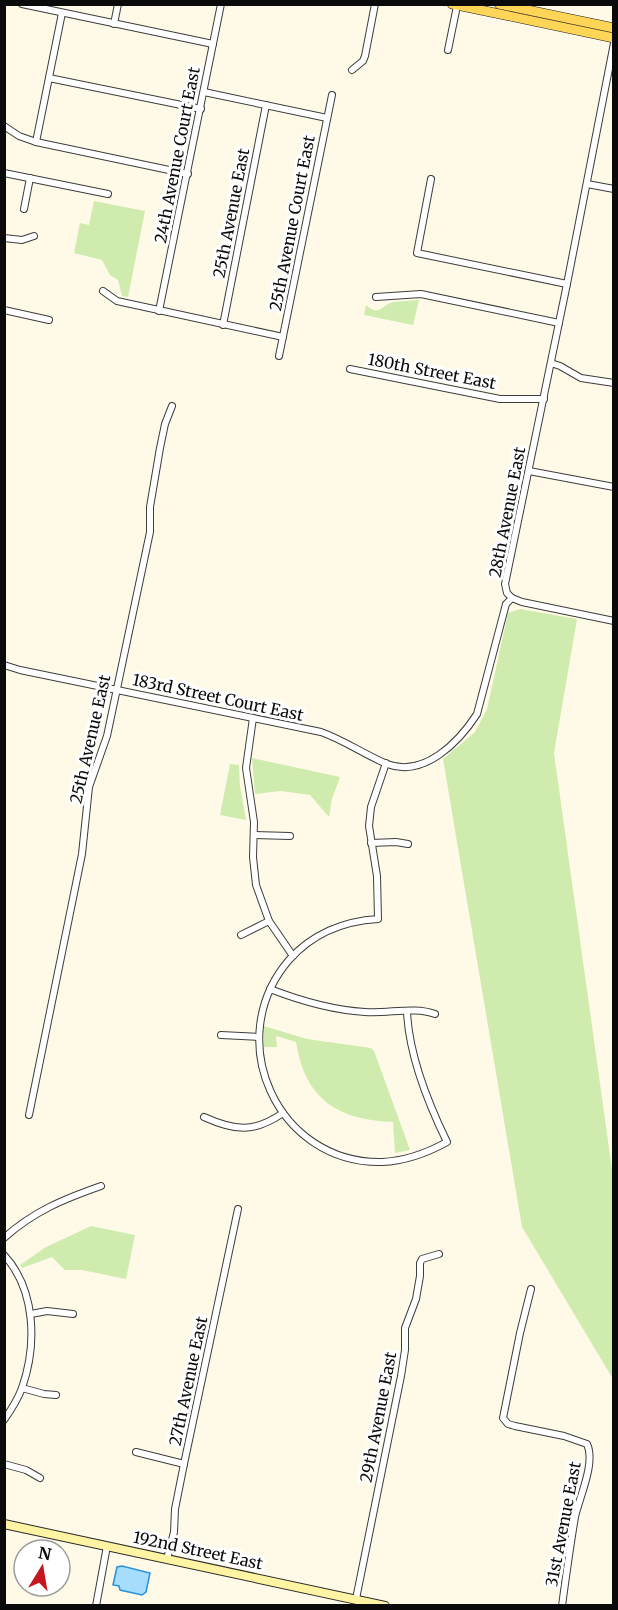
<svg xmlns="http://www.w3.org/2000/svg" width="618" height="1610" font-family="Merriweather,serif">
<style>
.green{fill:#cfecae}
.water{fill:#a7ddfc;stroke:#2893d9;stroke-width:1.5}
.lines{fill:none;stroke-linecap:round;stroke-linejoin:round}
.street-casing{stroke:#3d3d3d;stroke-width:8}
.secondary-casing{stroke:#2c2c2c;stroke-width:10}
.primary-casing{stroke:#1b1b1b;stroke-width:10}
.street{stroke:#fff;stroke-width:6}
.secondary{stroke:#fff4a3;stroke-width:8}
.primary{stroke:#ffd558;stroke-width:9}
.labels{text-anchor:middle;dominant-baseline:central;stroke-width:6;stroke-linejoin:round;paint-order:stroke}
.street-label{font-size:16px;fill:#0a0a0a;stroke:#fff}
</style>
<rect width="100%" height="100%" fill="#fffae8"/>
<g class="green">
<path d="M 94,201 L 145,211 L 128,297 L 122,296 L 118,280 L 110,275 L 102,260 L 74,253 L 80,223 L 89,225 Z"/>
<path d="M 419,300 L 413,325 L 364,315 L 366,305 C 380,317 381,305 393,302 C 401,301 410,301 419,300 Z"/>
<path d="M 520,609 L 577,619 L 554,753 L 613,1177 L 613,1379 L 522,1227 L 443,759 L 475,732 L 487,709 L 508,613 Z"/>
<path d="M 252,758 L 340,777 L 332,799 L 329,817 L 310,795 L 281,791 L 255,794 Z"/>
<path d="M 230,764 L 239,765 L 240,786 L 246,820 L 220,815 Z"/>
<path d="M 264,1026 L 307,1039 L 371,1048 L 374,1051 L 410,1150 L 395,1153 L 393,1122 C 337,1120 305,1099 296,1042 L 276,1036 L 277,1047 L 264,1047 Z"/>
<path d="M 91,1226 L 135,1235 L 126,1279 L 82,1270 L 65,1270 L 52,1257 L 22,1268 L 20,1265 L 46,1247 Z"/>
</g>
<path class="water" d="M 122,1566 L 150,1573 L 146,1592 L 142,1595 L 120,1590 L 119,1586 L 113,1585 L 117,1567 Z"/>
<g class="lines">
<defs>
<g id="street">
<path d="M 22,4 L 213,44"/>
<path d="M 114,24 L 118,4"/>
<path d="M 448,50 L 457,6"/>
<path d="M 352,70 L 363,61 L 365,56 L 375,4"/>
<path d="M 49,78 L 201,109"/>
<path d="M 204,92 L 327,118"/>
<path d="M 4,126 L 19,136 L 36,142 L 188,174"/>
<path d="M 36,142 L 62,13"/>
<path d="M 4,173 L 108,194"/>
<path d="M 431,179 L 417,253 L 567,284"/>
<path d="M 587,184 L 614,189"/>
<path d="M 24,209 L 30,178"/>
<path d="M 4,238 L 22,240 L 34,236"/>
<path d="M 103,291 L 117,301 L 283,337"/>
<path d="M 376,297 L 421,294 L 559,323"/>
<path d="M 4,310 L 49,320"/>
<path d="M 159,311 L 221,4"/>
<path d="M 223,325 L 266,105"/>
<path d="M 279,356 L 332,95"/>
<path d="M 551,363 L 560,366 L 581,378 L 614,383"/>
<path d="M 350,369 L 500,399 L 544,399"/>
<path d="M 529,471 L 614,487"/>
<path d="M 512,598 L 507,593 L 505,584 L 567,284 L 614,43"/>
<path d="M 512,598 L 522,602 L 614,621"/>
<path d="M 4,665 L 20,670 L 321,732 C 344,740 365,755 387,764 C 424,778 459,742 477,714 L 506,604 L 512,598"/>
<path d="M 253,718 L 246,768 L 254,822 L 253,857 L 256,885 L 269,921 L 293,956"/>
<path d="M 386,763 L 371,807 L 369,826 L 377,876 L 378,919 C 344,921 312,934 289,960 C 221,1039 277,1164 382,1162 C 406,1161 427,1153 447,1142 C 428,1103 409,1055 407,1012"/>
<path d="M 254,835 L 290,836"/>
<path d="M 371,843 L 396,842 L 408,844"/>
<path d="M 241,935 L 269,921"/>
<path d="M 270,989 C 301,1001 332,1010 365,1012 C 388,1014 414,1006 435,1014"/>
<path d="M 221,1035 L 259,1037"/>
<path d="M 29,1115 L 82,854 L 89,787 L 107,736 L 150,532 L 150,507 L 160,448 L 165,424 L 172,406"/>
<path d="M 204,1117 C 235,1131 254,1133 283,1113"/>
<path d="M 4,1238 C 34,1211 64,1199 101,1186"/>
<path d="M 4,1255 C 36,1290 37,1345 22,1388 C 18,1399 11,1410 4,1420"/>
<path d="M 531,1289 L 520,1333 L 503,1418 L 508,1424 L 515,1426 L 564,1436 L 587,1444 C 596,1463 579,1498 575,1517 C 570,1547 566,1576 562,1606"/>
<path d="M 31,1314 L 47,1311 L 73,1314"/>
<path d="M 22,1388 L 44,1394 L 56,1395"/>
<path d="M 136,1452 L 184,1464"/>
<path d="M 4,1464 L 26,1470 L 40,1478"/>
<path d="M 167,1559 L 174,1532 L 175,1509 L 184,1464 L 238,1209"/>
<path d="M 356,1599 L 401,1376 L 405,1350 L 405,1328 L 416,1299 L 420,1276 L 420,1263 L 422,1259 L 439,1254"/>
<path d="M 96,1606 L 107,1546"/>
</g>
<path id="secondary" d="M 4,1524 L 385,1606"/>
<g id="primary">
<path d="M 452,4 L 614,38"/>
<path d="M 499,4 L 614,28"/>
</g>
</defs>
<use href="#street" class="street-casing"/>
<use href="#secondary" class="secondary-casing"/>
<use href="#primary" class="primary-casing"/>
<use href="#street" class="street"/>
<use href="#secondary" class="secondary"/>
<use href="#primary" class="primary"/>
</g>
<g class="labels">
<g class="street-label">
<text transform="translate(177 155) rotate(-79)">24th Avenue Court East</text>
<text transform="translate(231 213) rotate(-79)">25th Avenue East</text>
<text transform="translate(292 223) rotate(-79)">25th Avenue Court East</text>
<text transform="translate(432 371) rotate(11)">180th Street East</text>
<text transform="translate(507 512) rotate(-79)">28th Avenue East</text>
<text transform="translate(218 697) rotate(12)">183rd Street Court East</text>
<text transform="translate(90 739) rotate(-77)">25th Avenue East</text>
<text transform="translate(188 1381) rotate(-78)">27th Avenue East</text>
<text transform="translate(378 1417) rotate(-79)">29th Avenue East</text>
<text transform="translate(563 1524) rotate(-79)">31st Avenue East</text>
<text transform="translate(198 1550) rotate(12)">192nd Street East</text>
</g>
</g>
<rect width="618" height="1610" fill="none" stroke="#0a0a0a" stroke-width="12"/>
<g transform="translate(42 1568) rotate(11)"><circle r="28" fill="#ffffff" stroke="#9d9d9d" stroke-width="1.5"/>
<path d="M0-4.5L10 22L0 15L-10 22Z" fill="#c51721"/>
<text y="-9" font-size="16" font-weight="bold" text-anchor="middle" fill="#0a0a0a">N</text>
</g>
</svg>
